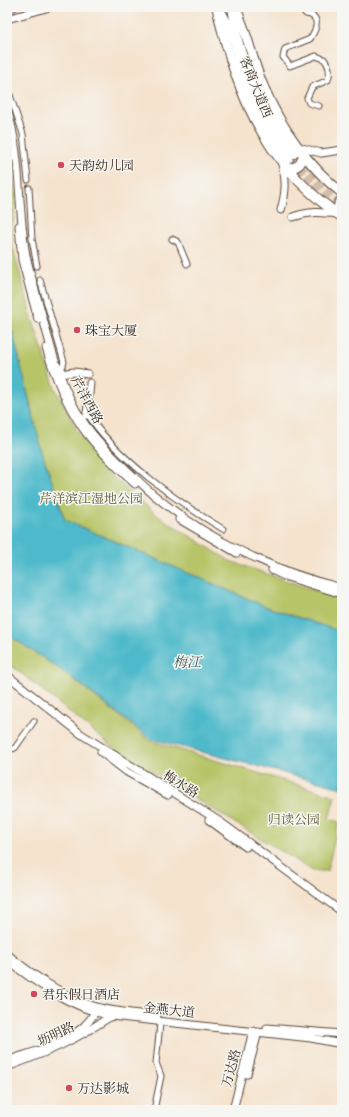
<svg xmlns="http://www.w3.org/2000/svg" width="349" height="1117" font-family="'Gentium Book Plus','Noto Serif SC',serif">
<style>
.green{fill:#b7c568;stroke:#797843}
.water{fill:#4eb9ca;stroke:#447274}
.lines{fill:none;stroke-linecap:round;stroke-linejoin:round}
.primary-tunnel{stroke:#d0beab;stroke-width:8;stroke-dasharray:8 4;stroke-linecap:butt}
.street-casing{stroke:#574638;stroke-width:7}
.secondary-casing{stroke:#574638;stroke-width:9}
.primary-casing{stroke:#574638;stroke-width:10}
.highway-casing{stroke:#574638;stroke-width:11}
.street{stroke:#fff;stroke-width:5}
.secondary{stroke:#fff;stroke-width:7}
.primary{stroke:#fff;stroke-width:8}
.highway{stroke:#fff;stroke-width:9}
.poi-dot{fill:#d1495b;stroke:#f6f6f2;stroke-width:1.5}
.labels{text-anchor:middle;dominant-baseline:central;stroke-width:3;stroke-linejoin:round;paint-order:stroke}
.street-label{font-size:13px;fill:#3b2a1e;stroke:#f6f6f2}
.poi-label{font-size:13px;fill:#3b2a1e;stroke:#f6f6f2;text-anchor:start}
.park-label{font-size:13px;fill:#605834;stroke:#f6f6f2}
.water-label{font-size:14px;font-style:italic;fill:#425c5a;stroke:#f6f6f2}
</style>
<rect width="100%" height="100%" fill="#f6f6f2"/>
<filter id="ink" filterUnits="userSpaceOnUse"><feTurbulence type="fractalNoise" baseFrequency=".025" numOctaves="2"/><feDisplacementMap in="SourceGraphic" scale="8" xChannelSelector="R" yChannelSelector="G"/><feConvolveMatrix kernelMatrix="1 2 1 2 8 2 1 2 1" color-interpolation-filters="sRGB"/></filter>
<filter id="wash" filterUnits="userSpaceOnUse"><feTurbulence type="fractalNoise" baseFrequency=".012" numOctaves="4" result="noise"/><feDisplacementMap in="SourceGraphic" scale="16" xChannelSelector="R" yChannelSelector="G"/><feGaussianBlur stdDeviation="0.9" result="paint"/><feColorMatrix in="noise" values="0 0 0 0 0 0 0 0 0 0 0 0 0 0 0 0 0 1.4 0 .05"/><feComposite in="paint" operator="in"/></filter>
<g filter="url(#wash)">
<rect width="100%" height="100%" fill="#f5e3ce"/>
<g class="green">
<path d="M 7,151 L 16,196 L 11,241 L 32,318 L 55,388 L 78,432 L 110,475 L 158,516 L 230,561 L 342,600 L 342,632 L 267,607 L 65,520 L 42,452 L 7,309 Z"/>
<path d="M 7,634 L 67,674 L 151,741 L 335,796 L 329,819 L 339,822 L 327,871 L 313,871 L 115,749 L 7,662 Z"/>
</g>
<path class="water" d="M 7,309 L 42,452 L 65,520 L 267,607 L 342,632 L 342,788 L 151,739 L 67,674 L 7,634 Z"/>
</g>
<g filter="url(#ink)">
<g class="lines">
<g class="primary-tunnel">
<path d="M 294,154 L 320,181 L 342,201"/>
<path d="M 289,159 L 315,187 L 341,210"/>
</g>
<defs>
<g id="street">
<path d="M 303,11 L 306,14 C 321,16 317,28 310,39 L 285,49 L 283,57 L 290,66 L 316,56 L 324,59 C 329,65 331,72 328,80 L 312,87 L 307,98 L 309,103 L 319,106"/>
<path d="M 7,86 L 23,134 L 28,180"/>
<path d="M 29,188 L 32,239 L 37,266"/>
<path d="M 172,239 L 178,242 L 187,264"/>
<path d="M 40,280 L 64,362 L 60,374"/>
<path d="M 86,412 C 115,457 177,502 223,529"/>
<path d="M 7,751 L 15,748 L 34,721"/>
<path d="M 154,1110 L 161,1076 L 156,1063 L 160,1024"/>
</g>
<g id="secondary">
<path d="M 7,9 L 14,7"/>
<path d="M 7,19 L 50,7"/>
<path d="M 7,109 C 22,157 17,206 26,255 C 30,274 36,293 41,311 C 50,345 59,380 76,410 C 89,433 107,451 126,469 C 135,477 144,487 154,495 C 206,539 276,572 342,588"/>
<path d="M 8,128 L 13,157"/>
<path d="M 298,147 L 321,153 L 342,150"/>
<path d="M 281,210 C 286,192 287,180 281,161"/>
<path d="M 293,217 C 309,211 321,212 338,214"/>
<path d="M 19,226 L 22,260 L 38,319"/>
<path d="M 46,348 C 66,412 86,440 135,484"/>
<path d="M 60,374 L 74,372 L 88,374"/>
<path d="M 87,415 L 90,383"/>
<path d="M 179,519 L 237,553"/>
<path d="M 272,570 L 284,576 L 342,594"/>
<path d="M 7,675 L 81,734 L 222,823 L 342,912"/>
<path d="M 101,752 L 127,772 L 168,795"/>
<path d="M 209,820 L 246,847"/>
<path d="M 7,954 C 28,972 59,993 85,1003 C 107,1012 133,1013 157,1016"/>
<path d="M 7,960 C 39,985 70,1007 111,1016 L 311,1038 L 342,1044"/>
<path d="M 267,1028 L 342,1034"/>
<path d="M 7,1061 C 37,1050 79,1042 95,1012"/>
<path d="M 7,1067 C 48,1052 74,1041 111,1016"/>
<path d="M 247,1074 L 258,1032"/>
<path d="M 233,1110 L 253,1031"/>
</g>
<g id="primary">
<path d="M 218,7 C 235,30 237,61 248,87 C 258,113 273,136 289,159"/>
<path d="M 232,7 C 238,60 262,112 294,154"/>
</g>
<g id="highway">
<path d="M 217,7 C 220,24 225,41 230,57 C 251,125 282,176 342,217"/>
<path d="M 235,7 C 248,33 252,62 264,88 C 281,128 308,166 342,193"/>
<path d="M 288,168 C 298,168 302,164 303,155"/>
<path d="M 338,214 L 339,203 L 342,201"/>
</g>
</defs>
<use href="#street" class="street-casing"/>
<use href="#secondary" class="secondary-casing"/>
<use href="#primary" class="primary-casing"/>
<use href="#highway" class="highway-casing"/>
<use href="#street" class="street"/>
<use href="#secondary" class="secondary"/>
<use href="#primary" class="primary"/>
<use href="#highway" class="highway"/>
</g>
</g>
<g class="poi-dot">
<circle cx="61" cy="165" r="4"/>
<circle cx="77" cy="330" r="4"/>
<circle cx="34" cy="994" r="4"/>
<circle cx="69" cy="1088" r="4"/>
</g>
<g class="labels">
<g class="street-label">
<text transform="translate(256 87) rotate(68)">客商大道西</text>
<text transform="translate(87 400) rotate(62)">芹洋西路</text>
<text transform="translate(181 784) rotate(32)">梅水路</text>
<text transform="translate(169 1010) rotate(6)">金燕大道</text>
<text transform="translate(56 1034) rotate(-25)">坜明路</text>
<text transform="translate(231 1068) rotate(-75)">万达路</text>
</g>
<g class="poi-label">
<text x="69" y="165">天韵幼儿园</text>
<text x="85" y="330">珠宝大厦</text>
<text x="42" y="994">君乐假日酒店</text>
<text x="77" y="1088">万达影城</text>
</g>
<g class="park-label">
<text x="91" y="498">芹洋滨江湿地公园</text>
<text x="294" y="819">归读公园</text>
</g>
<g class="water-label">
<text x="187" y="662">梅江</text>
</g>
</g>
<rect width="349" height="1117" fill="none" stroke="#f6f6f2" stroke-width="24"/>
</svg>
